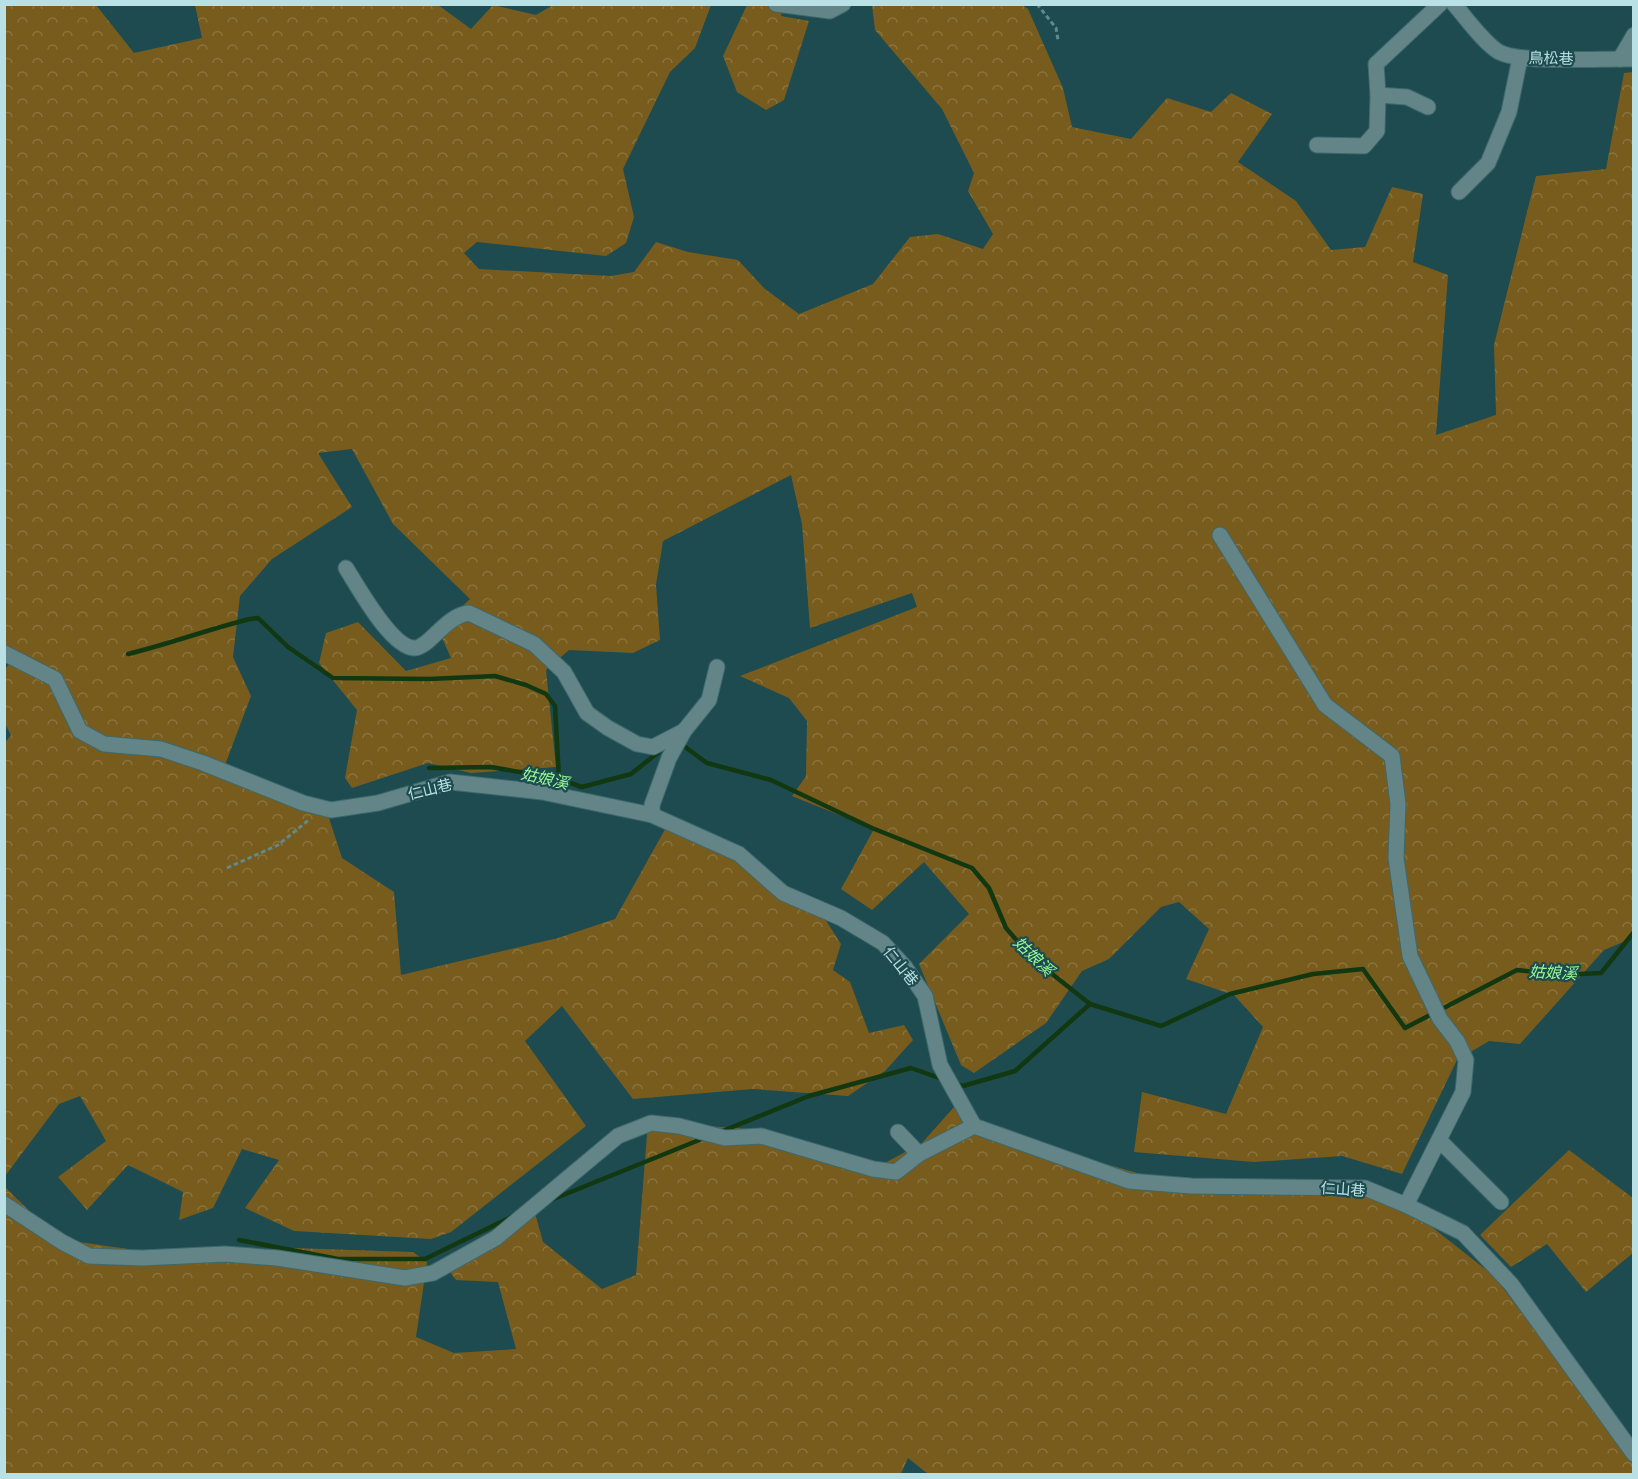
<svg xmlns="http://www.w3.org/2000/svg" width="1638" height="1479" font-family="Ubuntu,'Noto Sans TC',sans-serif">
<style>
.forest{fill:url(#forest-crowns)}
.lines{fill:none;stroke-linecap:round;stroke-linejoin:round}
.stream{stroke:#113811;stroke-width:4.5}
.minor-casing{stroke:#3c696d;stroke-width:17}
.path{stroke:#5f8a8e;stroke-width:3;stroke-dasharray:4.5 3;stroke-linecap:butt}
.minor{stroke:#648588;stroke-width:15}
.labels{text-anchor:middle;dominant-baseline:central;stroke-width:4.5;stroke-linejoin:round;paint-order:stroke}
.street-label{font-size:15px;fill:#b9e0e4;stroke:#1d4b4f}
.water-label{font-size:16px;font-style:italic;fill:#99f996;stroke:#1d4b4f}
</style>
<defs>
<pattern id="forest-crowns" width="20" height="18" patternUnits="userSpaceOnUse" patternTransform="scale(1.5)"><rect width="20" height="18" fill="#785c1d"/><path d="M2 6a3 3 0 1 1 6 0M12 15a3 3 0 1 1 6 0" fill="none" stroke="#89733e"/></pattern>
</defs>
<rect width="100%" height="100%" fill="#1d4b4f"/>
<g class="forest">
<path d="M 5,5 L 96,5 L 134,53 L 202,38 L 195,5 L 438,5 L 471,29 L 493,5 L 536,15 L 553,5 L 711,5 L 695,48 L 670,72 L 623,169 L 634,217 L 626,243 L 606,256 L 477,242 L 464,253 L 479,269 L 611,276 L 634,272 L 656,242 L 688,252 L 738,260 L 765,289 L 799,314 L 873,284 L 910,237 L 938,234 L 983,249 L 993,234 L 968,191 L 974,173 L 942,109 L 875,30 L 872,5 L 1022,5 L 1028,9 L 1063,88 L 1072,127 L 1131,139 L 1167,98 L 1211,112 L 1231,93 L 1272,114 L 1238,162 L 1296,201 L 1331,250 L 1365,247 L 1392,187 L 1423,194 L 1413,262 L 1448,275 L 1436,435 L 1496,415 L 1494,345 L 1536,176 L 1606,169 L 1624,73 L 1633,72 L 1633,938 L 1604,950 L 1520,1044 L 1489,1041 L 1457,1060 L 1402,1174 L 1342,1156 L 1254,1162 L 1134,1152 L 1142,1092 L 1226,1114 L 1263,1027 L 1234,995 L 1186,979 L 1209,929 L 1179,902 L 1161,907 L 1109,959 L 1082,971 L 1046,1023 L 974,1073 L 961,1065 L 919,964 L 969,914 L 924,862 L 872,910 L 841,889 L 874,829 L 792,796 L 806,776 L 807,721 L 789,698 L 740,676 L 917,607 L 912,593 L 810,628 L 802,524 L 791,475 L 663,541 L 656,585 L 660,640 L 633,653 L 569,650 L 546,670 L 556,767 L 471,773 L 428,763 L 352,788 L 345,778 L 357,710 L 319,663 L 326,633 L 358,622 L 406,671 L 451,658 L 438,629 L 470,599 L 393,524 L 352,449 L 318,453 L 352,507 L 272,559 L 240,596 L 233,657 L 251,696 L 222,773 L 329,818 L 342,858 L 394,892 L 401,975 L 558,938 L 615,919 L 668,824 L 719,843 L 816,905 L 841,944 L 833,970 L 850,982 L 869,1033 L 904,1025 L 913,1040 L 885,1071 L 848,1096 L 753,1089 L 633,1099 L 562,1006 L 525,1041 L 586,1126 L 451,1232 L 431,1239 L 294,1231 L 245,1208 L 279,1160 L 242,1149 L 213,1208 L 179,1220 L 183,1192 L 128,1165 L 87,1210 L 58,1177 L 106,1141 L 80,1096 L 59,1104 L 5,1176 L 4,744 L 11,735 L 5,724 L 5,669 L 10,663 L 5,653 Z"/>
<path d="M 747,5 L 783,5 L 781,16 L 809,21 L 784,100 L 766,110 L 737,92 L 723,56 Z"/>
<path d="M 954,1107 L 977,1125 L 1021,1140 L 1176,1184 L 1350,1190 L 1388,1201 L 1423,1220 L 1494,1276 L 1622,1444 L 1633,1462 L 1633,1474 L 928,1474 L 908,1458 L 901,1474 L 5,1474 L 4,1186 L 58,1239 L 156,1253 L 292,1248 L 413,1252 L 427,1262 L 416,1337 L 454,1353 L 516,1349 L 498,1282 L 456,1280 L 445,1265 L 532,1202 L 543,1242 L 602,1289 L 636,1275 L 648,1122 L 763,1130 L 883,1164 L 922,1143 Z"/>
<path d="M 1569,1150 L 1633,1198 L 1633,1253 L 1586,1292 L 1547,1244 L 1511,1267 L 1480,1235 Z"/>
</g>
<g class="lines">
<g class="stream">
<path d="M 128,654 C 169,644 209,629 250,619 L 258,618 L 288,647 L 333,678 L 429,679 L 495,676 L 526,685 L 546,694 L 555,706 L 559,779"/>
<path d="M 679,745 L 681,744 L 707,763 L 771,780 L 872,828 L 972,868 L 989,888 L 1006,928 L 1032,958 L 1090,1004 L 1161,1026 L 1230,994 L 1313,974 L 1363,969 L 1405,1028 L 1517,970 L 1558,975 L 1601,973 L 1634,932"/>
<path d="M 429,768 L 491,767 L 559,779 L 582,787 L 631,774 L 660,751"/>
<path d="M 956,1084 L 963,1086 L 1015,1071 L 1090,1004"/>
<path d="M 720,1132 L 809,1096 L 911,1068 L 942,1079"/>
<path d="M 551,1200 L 704,1138"/>
<path d="M 239,1240 L 338,1259 L 425,1259 L 513,1216"/>
</g>
<defs>
<g id="minor">
<path d="M 776,4 L 830,11 L 843,4"/>
<path d="M 1454,4 C 1466,18 1484,43 1499,52 C 1521,64 1605,58 1634,59"/>
<path d="M 1620,59 L 1634,35"/>
<path d="M 1378,95 L 1407,97 L 1428,107"/>
<path d="M 1317,145 L 1364,146 L 1377,131 L 1378,95 L 1376,64 L 1440,4"/>
<path d="M 1459,192 L 1488,163 L 1509,112 L 1520,58"/>
<path d="M 1220,535 L 1325,705 L 1392,756 L 1398,804 L 1396,858 L 1410,956 L 1440,1019 L 1457,1041 L 1466,1060 L 1463,1092 L 1406,1205"/>
<path d="M 346,568 C 358,587 392,649 415,648 C 419,648 424,644 427,642 C 440,631 452,615 469,613 L 534,644 L 564,672 L 587,713 L 608,728 L 637,744 L 653,747 L 684,731"/>
<path d="M 4,653 L 55,679 L 80,731 L 104,744 L 161,749 L 203,763 L 303,803 L 331,810 L 378,803 L 450,782 L 542,792 L 652,815 L 739,854 L 783,893 L 841,918 L 883,943 L 905,967 L 925,996 L 940,1065 L 974,1126 L 1129,1181 L 1191,1186 L 1365,1188 L 1406,1205 L 1463,1233 L 1511,1284 L 1634,1454"/>
<path d="M 652,815 L 652,805 L 669,758 L 684,731 L 709,700 L 717,667"/>
<path d="M 898,1132 L 919,1154"/>
<path d="M 1439,1140 L 1501,1202"/>
<path d="M 4,1204 L 62,1242 L 89,1256 L 142,1258 L 225,1254 L 277,1258 L 405,1278 L 433,1273 L 496,1238 L 618,1136 L 651,1123 L 679,1126 L 725,1138 L 761,1136 L 873,1169 L 896,1172 L 919,1154 L 974,1126"/>
</g>
</defs>
<use href="#minor" class="minor-casing"/>
<g class="path">
<path d="M 1037,4 L 1056,28 L 1058,40"/>
<path d="M 227,868 L 278,845 L 310,819"/>
</g>
<use href="#minor" class="minor"/>
</g>
<g class="labels">
<g class="street-label">
<text transform="translate(1551 58) rotate(1)">鳥松巷</text>
<text transform="translate(430 789) rotate(-14)">仁山巷</text>
<text transform="translate(901 966) rotate(51)">仁山巷</text>
<text transform="translate(1343 1189) rotate(4)">仁山巷</text>
</g>
<g class="water-label">
<text transform="translate(545 778) rotate(13)">姑娘溪</text>
<text transform="translate(1034 956) rotate(44)">姑娘溪</text>
<text transform="translate(1553 972) rotate(3)">姑娘溪</text>
</g>
</g>
<rect width="1638" height="1479" fill="none" stroke="#b9e0e4" stroke-width="12"/>
</svg>
